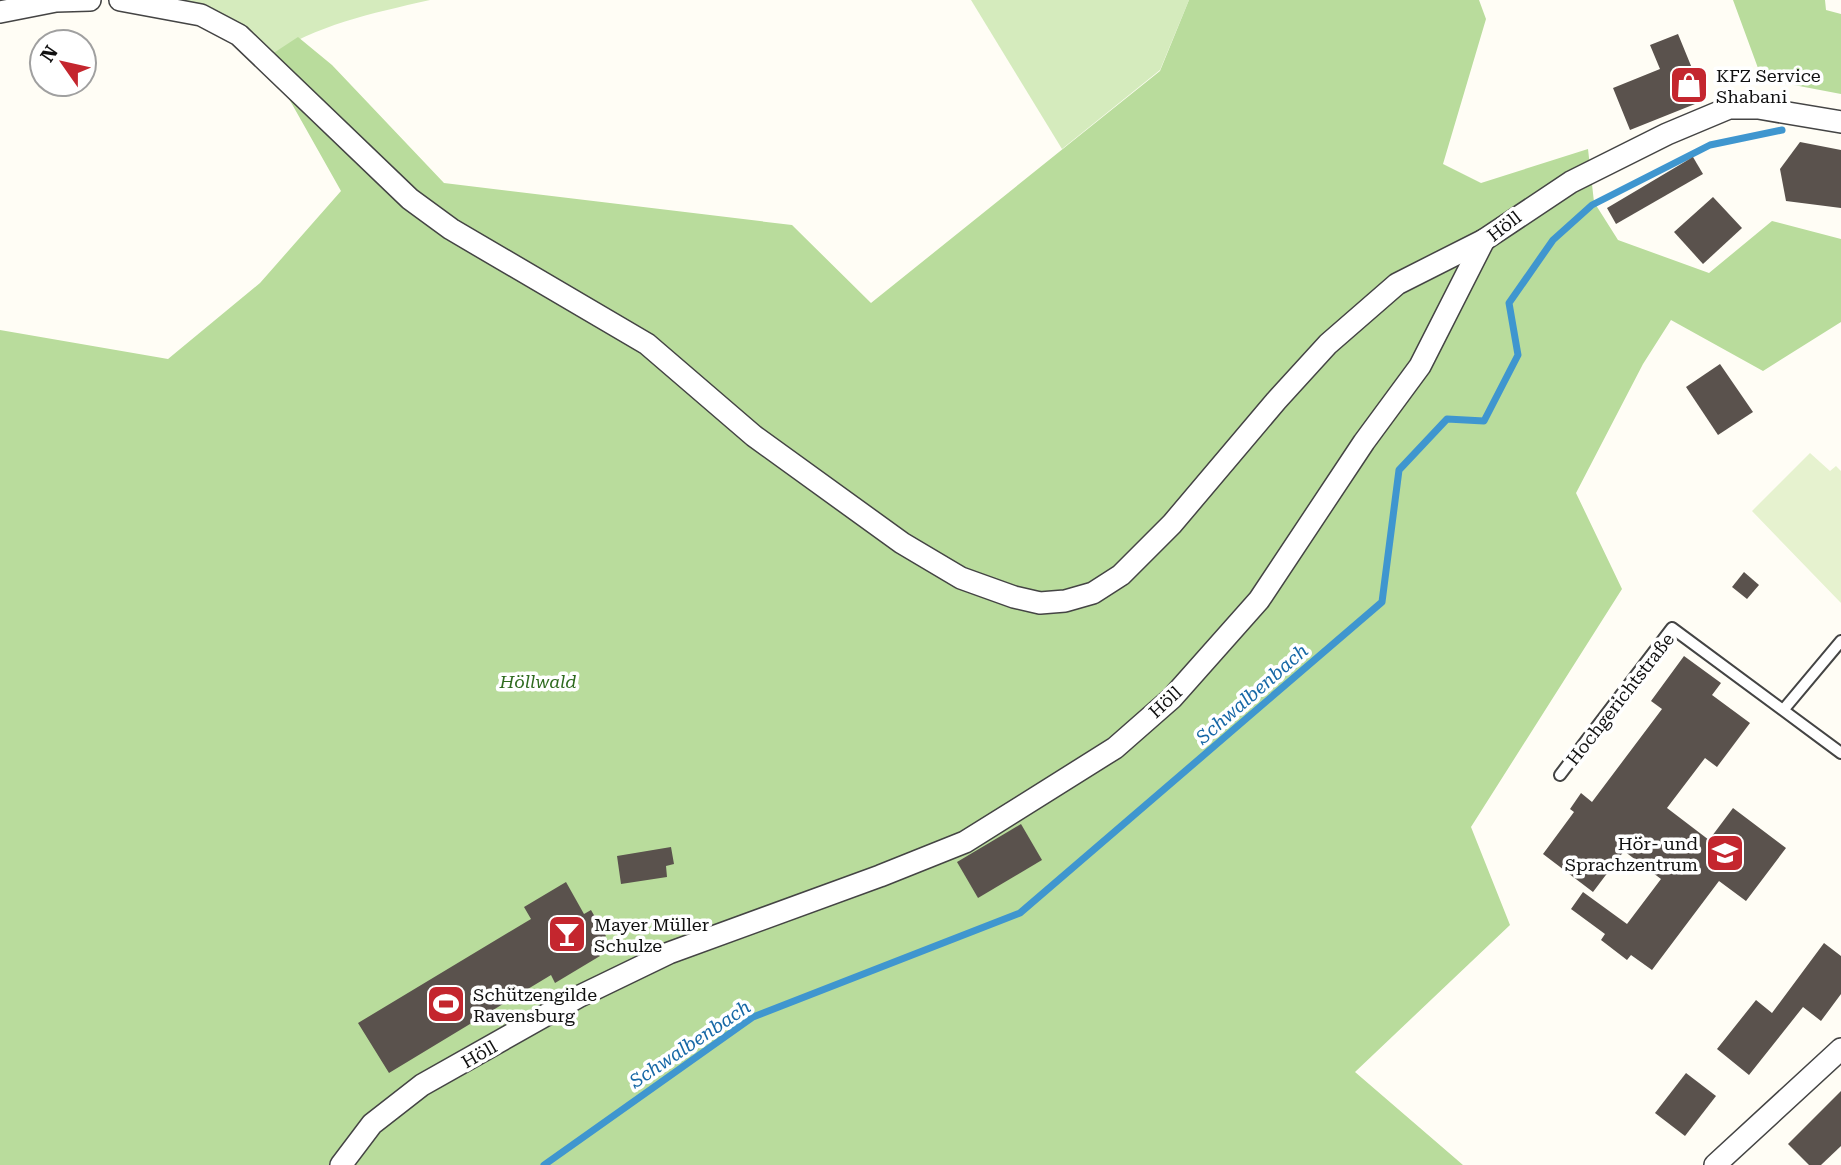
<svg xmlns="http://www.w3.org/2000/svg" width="1841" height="1165" font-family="'Roboto Serif',serif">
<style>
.green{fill:#d5ebbd}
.forest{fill:#b9dc9c}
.pitch{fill:#e6f2cf}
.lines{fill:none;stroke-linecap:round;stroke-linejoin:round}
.stream{stroke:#3f96cf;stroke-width:7}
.building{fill:#5a524d}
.service-casing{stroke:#444;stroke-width:14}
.minor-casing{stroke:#444;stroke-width:24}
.service{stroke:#fff;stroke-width:10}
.minor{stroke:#fff;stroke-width:21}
.labels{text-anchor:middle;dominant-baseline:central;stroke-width:7;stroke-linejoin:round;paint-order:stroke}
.poi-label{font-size:18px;fill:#111;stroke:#fff;text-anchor:start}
.street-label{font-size:18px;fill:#111;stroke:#fff}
.park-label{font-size:18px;font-style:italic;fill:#2f6b1f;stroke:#fff}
.water-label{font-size:19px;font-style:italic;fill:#1768a6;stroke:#fff}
</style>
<rect width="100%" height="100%" fill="#fffdf5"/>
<g class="green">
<path d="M 120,0 L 430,0 C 369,14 319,24 266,58 L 239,35 Z"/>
<path d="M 971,0 L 1189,0 L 1160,70 L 1062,149 Z"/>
</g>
<g class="forest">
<path d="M 1189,0 L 1479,0 L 1486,19 L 1443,164 L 1481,183 L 1588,149 L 1594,202 L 1618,240 L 1709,273 L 1772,221 L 1841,239 L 1841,322 L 1763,371 L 1671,320 L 1643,364 L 1576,493 L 1622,589 L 1471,827 L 1510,925 L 1355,1072 L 1463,1165 L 0,1165 L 0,330 L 168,359 L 260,283 L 341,191 L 266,58 L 298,37 L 332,65 L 444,183 L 792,225 L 871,303 L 1160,71 Z"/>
<path d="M 1733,0 L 1825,0 L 1826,10 L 1841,14 L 1841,94 L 1762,79 Z"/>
</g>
<path class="pitch" d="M 1810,453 L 1830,471 L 1836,466 L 1841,471 L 1841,603 L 1752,511 Z"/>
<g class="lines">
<path class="stream" d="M 544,1165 L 753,1017 L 1020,913 L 1382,602 L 1399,470 L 1447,419 L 1484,421 L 1518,355 L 1509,303 L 1553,240 L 1592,205 L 1710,145 L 1782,130"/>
</g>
<g class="building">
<path d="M 1678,34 L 1705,100 L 1630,130 L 1613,88 L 1660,69 L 1650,45 Z"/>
<path d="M 1800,142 L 1841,150 L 1841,208 L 1786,201 L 1780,169 Z"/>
<path d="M 1693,157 L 1703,174 L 1616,224 L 1607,208 Z"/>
<path d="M 1713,197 L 1742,228 L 1703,264 L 1674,232 Z"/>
<path d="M 1720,364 L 1753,412 L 1718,435 L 1686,387 Z"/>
<path d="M 1744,572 L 1759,585 L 1747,599 L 1732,587 Z"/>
<path d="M 1684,656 L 1721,683 L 1712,695 L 1750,723 L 1717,767 L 1705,758 L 1667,808 L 1709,840 L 1733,808 L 1786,848 L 1746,901 L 1719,881 L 1652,970 L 1631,955 L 1627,960 L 1601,940 L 1605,934 L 1571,909 L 1583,892 L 1627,924 L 1661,879 L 1624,851 L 1593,892 L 1543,854 L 1574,812 L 1570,809 L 1581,793 L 1592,802 L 1662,709 L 1651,701 Z"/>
<path d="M 1021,824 L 1042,860 L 978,898 L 957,862 Z"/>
<path d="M 671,847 L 674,864 L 666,866 L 667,877 L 621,884 L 617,856 Z"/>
<path d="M 566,882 L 584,914 L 591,910 L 606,936 L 598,940 L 601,946 L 596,949 L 600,956 L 555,983 L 551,975 L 389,1073 L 358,1023 L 531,919 L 524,907 Z"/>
<path d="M 1824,943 L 1841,956 L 1841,994 L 1821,1021 L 1803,1007 L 1749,1075 L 1717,1049 L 1756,1000 L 1772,1013 Z"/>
<path d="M 1686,1073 L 1716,1096 L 1685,1136 L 1655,1113 Z"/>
<path d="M 1841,1091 L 1841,1146 L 1821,1165 L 1809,1165 L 1788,1144 Z"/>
</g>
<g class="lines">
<defs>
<g id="service">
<path d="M 1784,709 L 1841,641"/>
<path d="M 1560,775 L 1672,628 L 1841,753"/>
</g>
<g id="minor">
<path d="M 120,0 L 201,15 L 239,35 L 410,199 L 451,229 L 647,344 L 754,436 L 902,543 L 961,578 L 1014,597 L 1040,603 L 1065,601 L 1093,593 L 1121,575 L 1172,524 L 1276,401 L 1328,344 L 1397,284 L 1484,240 L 1571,182 L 1667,134 L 1729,108 L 1758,108 L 1841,122"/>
<path d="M 0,12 L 56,1 L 90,0"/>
<path d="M 341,1165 L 372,1124 L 422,1085 L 578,997 L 669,953 L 880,876 L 965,842 L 1115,748 L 1172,698 L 1259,600 L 1364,442 L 1420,366 L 1484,240"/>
<path d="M 1715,1165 L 1841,1049"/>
</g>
</defs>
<use href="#service" class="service-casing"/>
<use href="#minor" class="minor-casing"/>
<use href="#service" class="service"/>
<use href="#minor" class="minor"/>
</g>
<defs>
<symbol id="shop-square" viewBox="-11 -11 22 22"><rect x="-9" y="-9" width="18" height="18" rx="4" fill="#c4262e" stroke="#fff"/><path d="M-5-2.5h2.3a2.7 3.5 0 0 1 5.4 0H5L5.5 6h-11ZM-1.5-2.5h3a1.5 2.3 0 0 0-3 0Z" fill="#fff"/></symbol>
<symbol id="school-square" viewBox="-11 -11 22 22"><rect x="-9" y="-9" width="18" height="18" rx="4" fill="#c4262e" stroke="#fff"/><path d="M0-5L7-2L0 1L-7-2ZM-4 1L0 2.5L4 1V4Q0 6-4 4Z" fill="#fff"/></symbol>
<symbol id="bar-square" viewBox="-11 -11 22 22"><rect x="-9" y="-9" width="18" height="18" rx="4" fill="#c4262e" stroke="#fff"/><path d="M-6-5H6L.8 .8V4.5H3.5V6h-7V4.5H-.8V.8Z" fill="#fff"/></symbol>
<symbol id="stadium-square" viewBox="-11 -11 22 22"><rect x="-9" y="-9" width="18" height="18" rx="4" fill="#c4262e" stroke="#fff"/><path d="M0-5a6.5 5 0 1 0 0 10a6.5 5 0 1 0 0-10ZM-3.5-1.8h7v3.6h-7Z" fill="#fff"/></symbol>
</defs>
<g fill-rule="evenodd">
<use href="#shop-square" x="1667" y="63" width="44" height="44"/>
<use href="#school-square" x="1703" y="831" width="44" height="44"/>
<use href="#bar-square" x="545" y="912" width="44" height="44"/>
<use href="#stadium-square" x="424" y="982" width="44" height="44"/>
</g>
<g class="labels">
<g class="poi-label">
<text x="1716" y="75">KFZ Service<tspan x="1716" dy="21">Shabani</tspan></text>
<text x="1698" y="843" text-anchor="end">Hör- und<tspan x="1698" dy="21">Sprachzentrum</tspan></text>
<text x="594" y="924">Mayer Müller<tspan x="594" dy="21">Schulze</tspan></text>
<text x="473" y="994">Schützengilde<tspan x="473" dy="21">Ravensburg</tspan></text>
</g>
<g class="street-label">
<text transform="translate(1504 226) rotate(-38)">Höll</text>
<text transform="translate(1620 699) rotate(-52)">Hochgerichtstraße</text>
<text transform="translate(1165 702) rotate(-43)">Höll</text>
<text transform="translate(479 1054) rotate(-30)">Höll</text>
</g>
<g class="park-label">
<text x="538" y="681">Höllwald</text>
</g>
<g class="water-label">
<text transform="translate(1252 694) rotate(-41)">Schwalbenbach</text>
<text transform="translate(690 1044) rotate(-34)">Schwalbenbach</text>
</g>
</g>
<g transform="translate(63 63) rotate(304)"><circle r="33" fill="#ffffff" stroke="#a0a0a0" stroke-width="2"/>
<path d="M0-5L12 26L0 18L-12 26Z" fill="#c4262e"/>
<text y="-10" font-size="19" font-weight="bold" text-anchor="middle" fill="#111111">N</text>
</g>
</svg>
